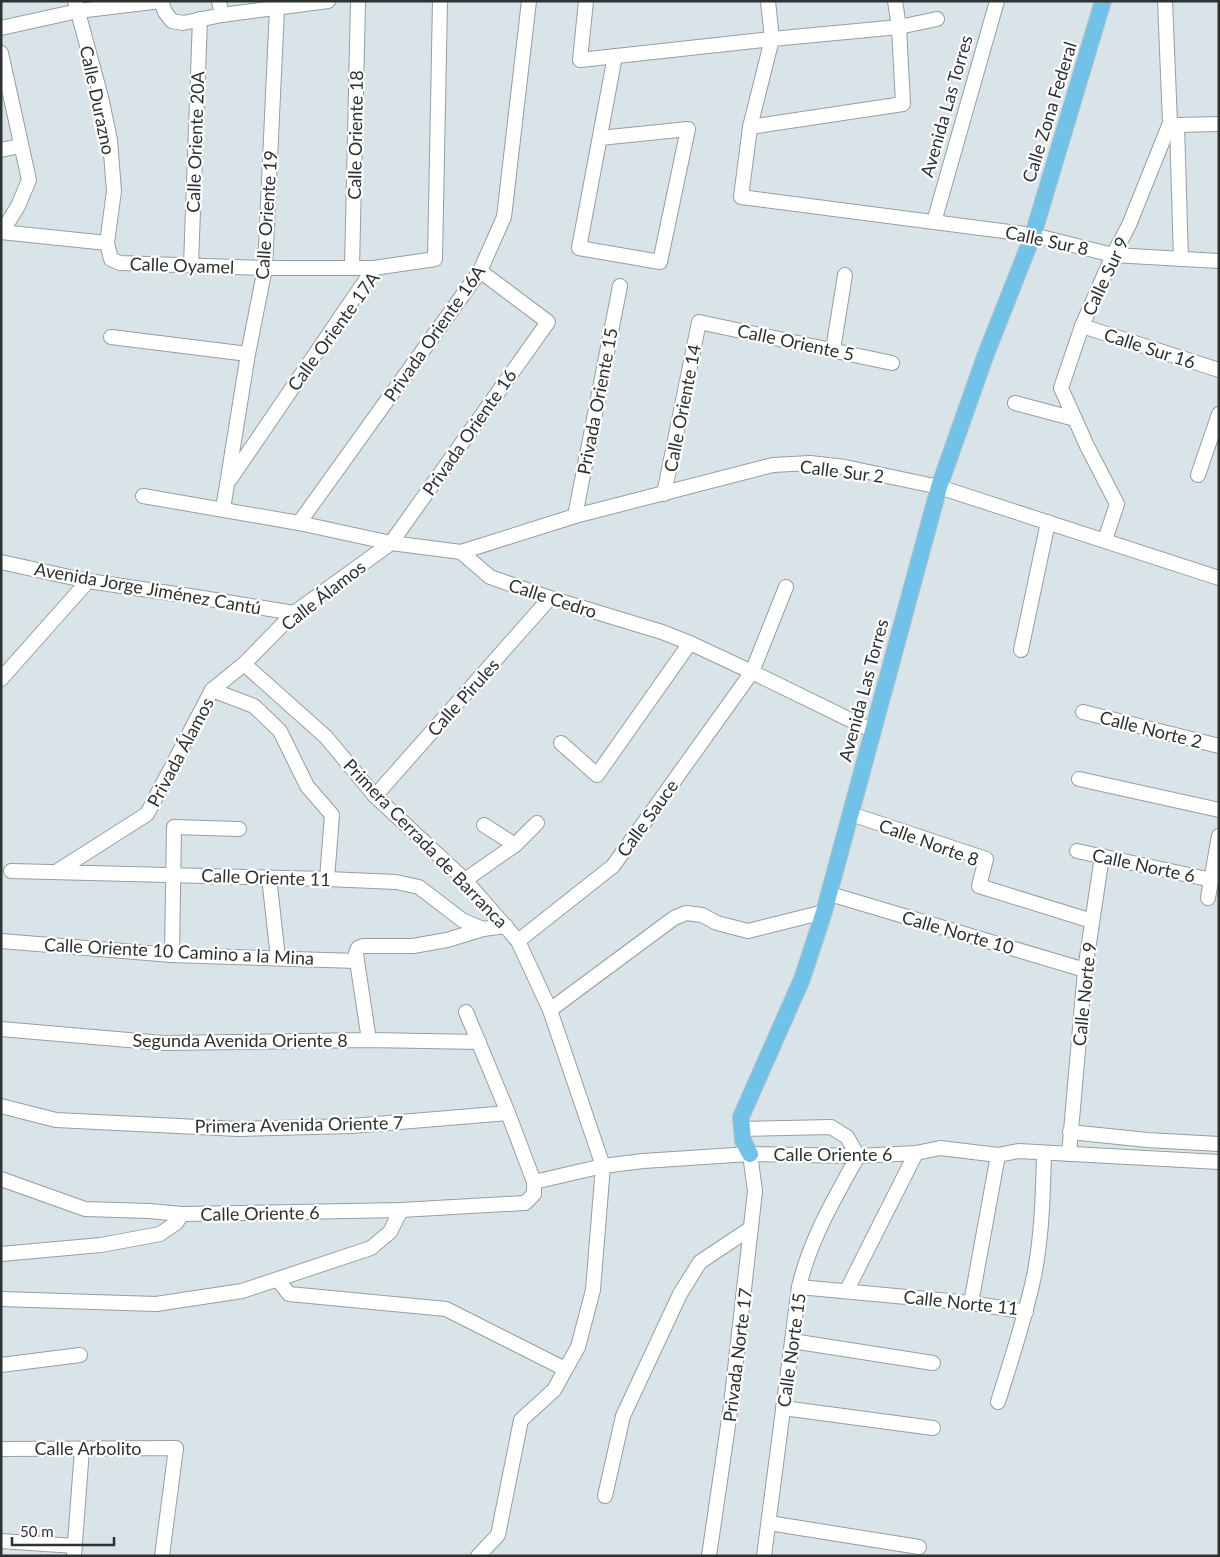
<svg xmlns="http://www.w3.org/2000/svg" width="1220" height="1557" font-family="Lato,sans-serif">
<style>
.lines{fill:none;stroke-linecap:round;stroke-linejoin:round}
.minor-casing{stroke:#959fa3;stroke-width:16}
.major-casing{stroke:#c0c2c2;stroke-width:18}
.minor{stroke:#fff;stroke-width:14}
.major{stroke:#71c2e9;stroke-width:16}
.labels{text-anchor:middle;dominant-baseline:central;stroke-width:4.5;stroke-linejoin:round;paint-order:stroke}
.street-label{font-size:18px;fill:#2d3233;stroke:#fff}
</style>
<rect width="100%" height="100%" fill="#d9e4e8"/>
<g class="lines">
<defs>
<g id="minor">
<path d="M 75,1 L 101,97 L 110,140 L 114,191 L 107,243 L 111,259 L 120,263 L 265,268 L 374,268 L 435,259 L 440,1"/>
<path d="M 161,1 L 165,12 L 172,21 L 183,23 L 222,15 L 328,1"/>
<path d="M 219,1 L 222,15"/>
<path d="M 586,1 L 580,60 L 772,39 L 899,27 L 937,19"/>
<path d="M 768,1 L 772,39 L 750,127 L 741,197 L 1033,235 L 1113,255 L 1219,261"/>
<path d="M 1,28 L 78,11 L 161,1"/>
<path d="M 1,53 L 29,180 L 18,206 L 2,232"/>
<path d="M 1170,123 L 1177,125 L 1219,124"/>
<path d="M 1177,125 L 1181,259"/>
<path d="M 750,127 L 903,104 L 899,27 L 895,1"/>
<path d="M 600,138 L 688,129 L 660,262 L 579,248 L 615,56"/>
<path d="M 1,150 L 20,146"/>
<path d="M 934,222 L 997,1"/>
<path d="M 1,232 L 107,243"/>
<path d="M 191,265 L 200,19"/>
<path d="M 352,268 L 358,1"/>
<path d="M 1082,326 L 1219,370"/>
<path d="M 111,337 L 248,354"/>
<path d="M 833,350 L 845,275"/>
<path d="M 1015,403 L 1075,419"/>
<path d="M 1198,475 L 1219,414"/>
<path d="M 231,478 L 374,268"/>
<path d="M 664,494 L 699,322 L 892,363"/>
<path d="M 143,496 L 299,523 L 391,543 L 461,552 L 490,577 L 550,598 L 662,632 L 690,643 L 752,672 L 873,731"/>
<path d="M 223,509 L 248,354 L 265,268 L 277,8"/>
<path d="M 575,516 L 620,286"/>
<path d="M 299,523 L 480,271 L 504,217 L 529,1"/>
<path d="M 1105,540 L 1117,504 L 1087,446 L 1061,388 L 1082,326 L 1113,255 L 1129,225 L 1170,123 L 1165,1"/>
<path d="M 461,552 L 575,516 L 773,465 L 810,463 L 845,467 L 939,487 L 1219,578"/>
<path d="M 1,562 L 88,581 L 203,598 L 294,613"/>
<path d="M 1021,650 L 1048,522"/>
<path d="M 244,664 L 326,737 L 375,796 L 465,880 L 518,941 L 550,1010 L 603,1166 L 593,1290 L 578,1347 L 554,1390 L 521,1420 L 498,1535 L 478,1556"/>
<path d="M 1,679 L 88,581"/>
<path d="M 212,690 L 254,706 L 280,731 L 307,786 L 332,815 L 327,879"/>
<path d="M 1083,712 L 1219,746"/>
<path d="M 561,743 L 597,775 L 690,643"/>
<path d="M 1079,779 L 1219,810"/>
<path d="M 375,796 L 550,598"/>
<path d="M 851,814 L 986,859 L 979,886 L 1092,921"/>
<path d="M 484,825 L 515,845"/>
<path d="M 1077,851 L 1212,880"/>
<path d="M 11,871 L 327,879 L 396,882 L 419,887 L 462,920 L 483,929 L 506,926"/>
<path d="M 56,872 L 147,814 L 212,690 L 244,664 L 294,613 L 391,543 L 548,322 L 480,271"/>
<path d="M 269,877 L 278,958"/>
<path d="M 465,880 L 515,845 L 537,823"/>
<path d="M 830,894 L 1085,970"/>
<path d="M 1208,898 L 1219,836"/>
<path d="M 1,941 L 172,955 L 357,961"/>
<path d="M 518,941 L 613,866 L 752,672 L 786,587"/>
<path d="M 172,955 L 174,827 L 239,829"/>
<path d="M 550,1010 L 674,918 L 686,913 L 702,915 L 717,923 L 748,931 L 824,912"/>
<path d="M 1,1029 L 163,1043 L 369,1040 L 479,1042"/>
<path d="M 369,1040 L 357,961 L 356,953 L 358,948 L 363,946 L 413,946 L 447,940 L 483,929"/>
<path d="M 1,1106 L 56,1120 L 239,1129 L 352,1126 L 508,1113"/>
<path d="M 741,1129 L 831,1127 L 847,1137 L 858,1156 C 835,1198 810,1239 799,1287 L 764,1556"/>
<path d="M 1070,1132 L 1147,1140 L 1219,1144"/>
<path d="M 1069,1154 L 1085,970 L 1102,856"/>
<path d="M 1,1179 L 85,1209 L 149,1211 L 182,1214 L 401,1210 L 525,1203 L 534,1194 L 534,1182 L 508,1113 L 466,1012"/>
<path d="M 534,1182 L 603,1166 L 643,1161 L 750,1154 L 858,1156 L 916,1153 L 940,1148 L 998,1155 L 1018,1151 L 1219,1162"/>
<path d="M 1,1254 L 101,1245 L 160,1234 L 176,1223 L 182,1214"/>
<path d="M 278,1280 L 289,1294 L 446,1309 L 565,1369"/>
<path d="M 799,1287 L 971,1303 L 1026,1312"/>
<path d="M 847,1290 L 916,1153"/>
<path d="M 1,1299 L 156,1304 L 242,1291 L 371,1248 L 390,1232 L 401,1210"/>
<path d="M 971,1303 L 998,1155"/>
<path d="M 792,1341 L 933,1363"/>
<path d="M 1,1365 L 80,1355"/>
<path d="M 998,1402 C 1011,1360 1025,1319 1034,1276 C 1042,1236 1043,1194 1044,1153"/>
<path d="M 783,1408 L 933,1428"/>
<path d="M 1,1449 L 176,1448 L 162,1556"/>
<path d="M 605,1496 L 623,1416 L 680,1294 L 700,1262 L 751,1228"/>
<path d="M 769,1523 L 919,1547"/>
<path d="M 1,1541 L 75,1546"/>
<path d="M 74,1556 L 82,1449"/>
<path d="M 709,1556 L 731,1405 L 755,1191 L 750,1154"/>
</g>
<path id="major" d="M 750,1154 L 743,1141 L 741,1117 L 802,979 L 824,912 L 939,487 L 986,354 L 1033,235 L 1103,1"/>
</defs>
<use href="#minor" class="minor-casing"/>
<use href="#major" class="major-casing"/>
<use href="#minor" class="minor"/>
<use href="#major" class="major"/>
</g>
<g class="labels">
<g class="street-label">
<text transform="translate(98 100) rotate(78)">Calle Durazno</text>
<text transform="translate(946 106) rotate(-74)">Avenida Las Torres</text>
<text transform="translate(1049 112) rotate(-73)">Calle Zona Federal</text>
<text transform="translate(355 135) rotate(-89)">Calle Oriente 18</text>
<text transform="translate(195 142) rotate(-88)">Calle Oriente 20A</text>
<text transform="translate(266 215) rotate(-86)">Calle Oriente 19</text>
<text transform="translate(1047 240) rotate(12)">Calle Sur 8</text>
<text transform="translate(182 265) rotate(2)">Calle Oyamel</text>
<text transform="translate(1105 276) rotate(-65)">Calle Sur 9</text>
<text transform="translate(333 331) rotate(-54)">Calle Oriente 17A</text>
<text transform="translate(434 333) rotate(-55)">Privada Oriente 16A</text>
<text transform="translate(796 342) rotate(12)">Calle Oriente 5</text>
<text transform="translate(1150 348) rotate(18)">Calle Sur 16</text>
<text transform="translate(597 401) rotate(-79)">Privada Oriente 15</text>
<text transform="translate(682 408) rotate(-79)">Calle Oriente 14</text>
<text transform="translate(469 432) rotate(-55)">Privada Oriente 16</text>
<text transform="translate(842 471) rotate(7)">Calle Sur 2</text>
<text transform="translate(148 588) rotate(10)">Avenida Jorge Jiménez Cantú</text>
<text transform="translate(323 595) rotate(-38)">Calle Álamos</text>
<text transform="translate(553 598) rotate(18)">Calle Cedro</text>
<text transform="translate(863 690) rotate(-75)">Avenida Las Torres</text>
<text transform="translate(463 697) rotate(-48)">Calle Pirules</text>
<text transform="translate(1151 729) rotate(14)">Calle Norte 2</text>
<text transform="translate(180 752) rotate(-62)">Privada Álamos</text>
<text transform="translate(647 818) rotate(-54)">Calle Sauce</text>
<text transform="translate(929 842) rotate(20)">Calle Norte 8</text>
<text transform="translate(426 843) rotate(46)">Primera Cerrada de Barranca</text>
<text transform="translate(1144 865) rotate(12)">Calle Norte 6</text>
<text transform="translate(266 877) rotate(2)">Calle Oriente 11</text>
<text transform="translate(958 932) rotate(16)">Calle Norte 10</text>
<text transform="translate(179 951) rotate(3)">Calle Oriente 10 Camino a la Mina</text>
<text transform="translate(1084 994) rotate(-84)">Calle Norte 9</text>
<text x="240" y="1040">Segunda Avenida Oriente 8</text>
<text transform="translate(299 1124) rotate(-1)">Primera Avenida Oriente 7</text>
<text x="833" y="1154">Calle Oriente 6</text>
<text transform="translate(260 1213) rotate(-1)">Calle Oriente 6</text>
<text transform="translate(961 1302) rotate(6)">Calle Norte 11</text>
<text transform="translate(791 1350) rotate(-82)">Calle Norte 15</text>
<text transform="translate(737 1355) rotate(-83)">Privada Norte 17</text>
<text x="88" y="1448">Calle Arbolito</text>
</g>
</g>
<rect width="1220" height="1557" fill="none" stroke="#2d3233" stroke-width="5"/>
<path d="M12 1537v8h102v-8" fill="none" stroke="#2d3233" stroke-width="2.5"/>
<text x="20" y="1537" font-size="15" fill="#2d3233" stroke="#ffffff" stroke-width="4" paint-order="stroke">50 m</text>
</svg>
